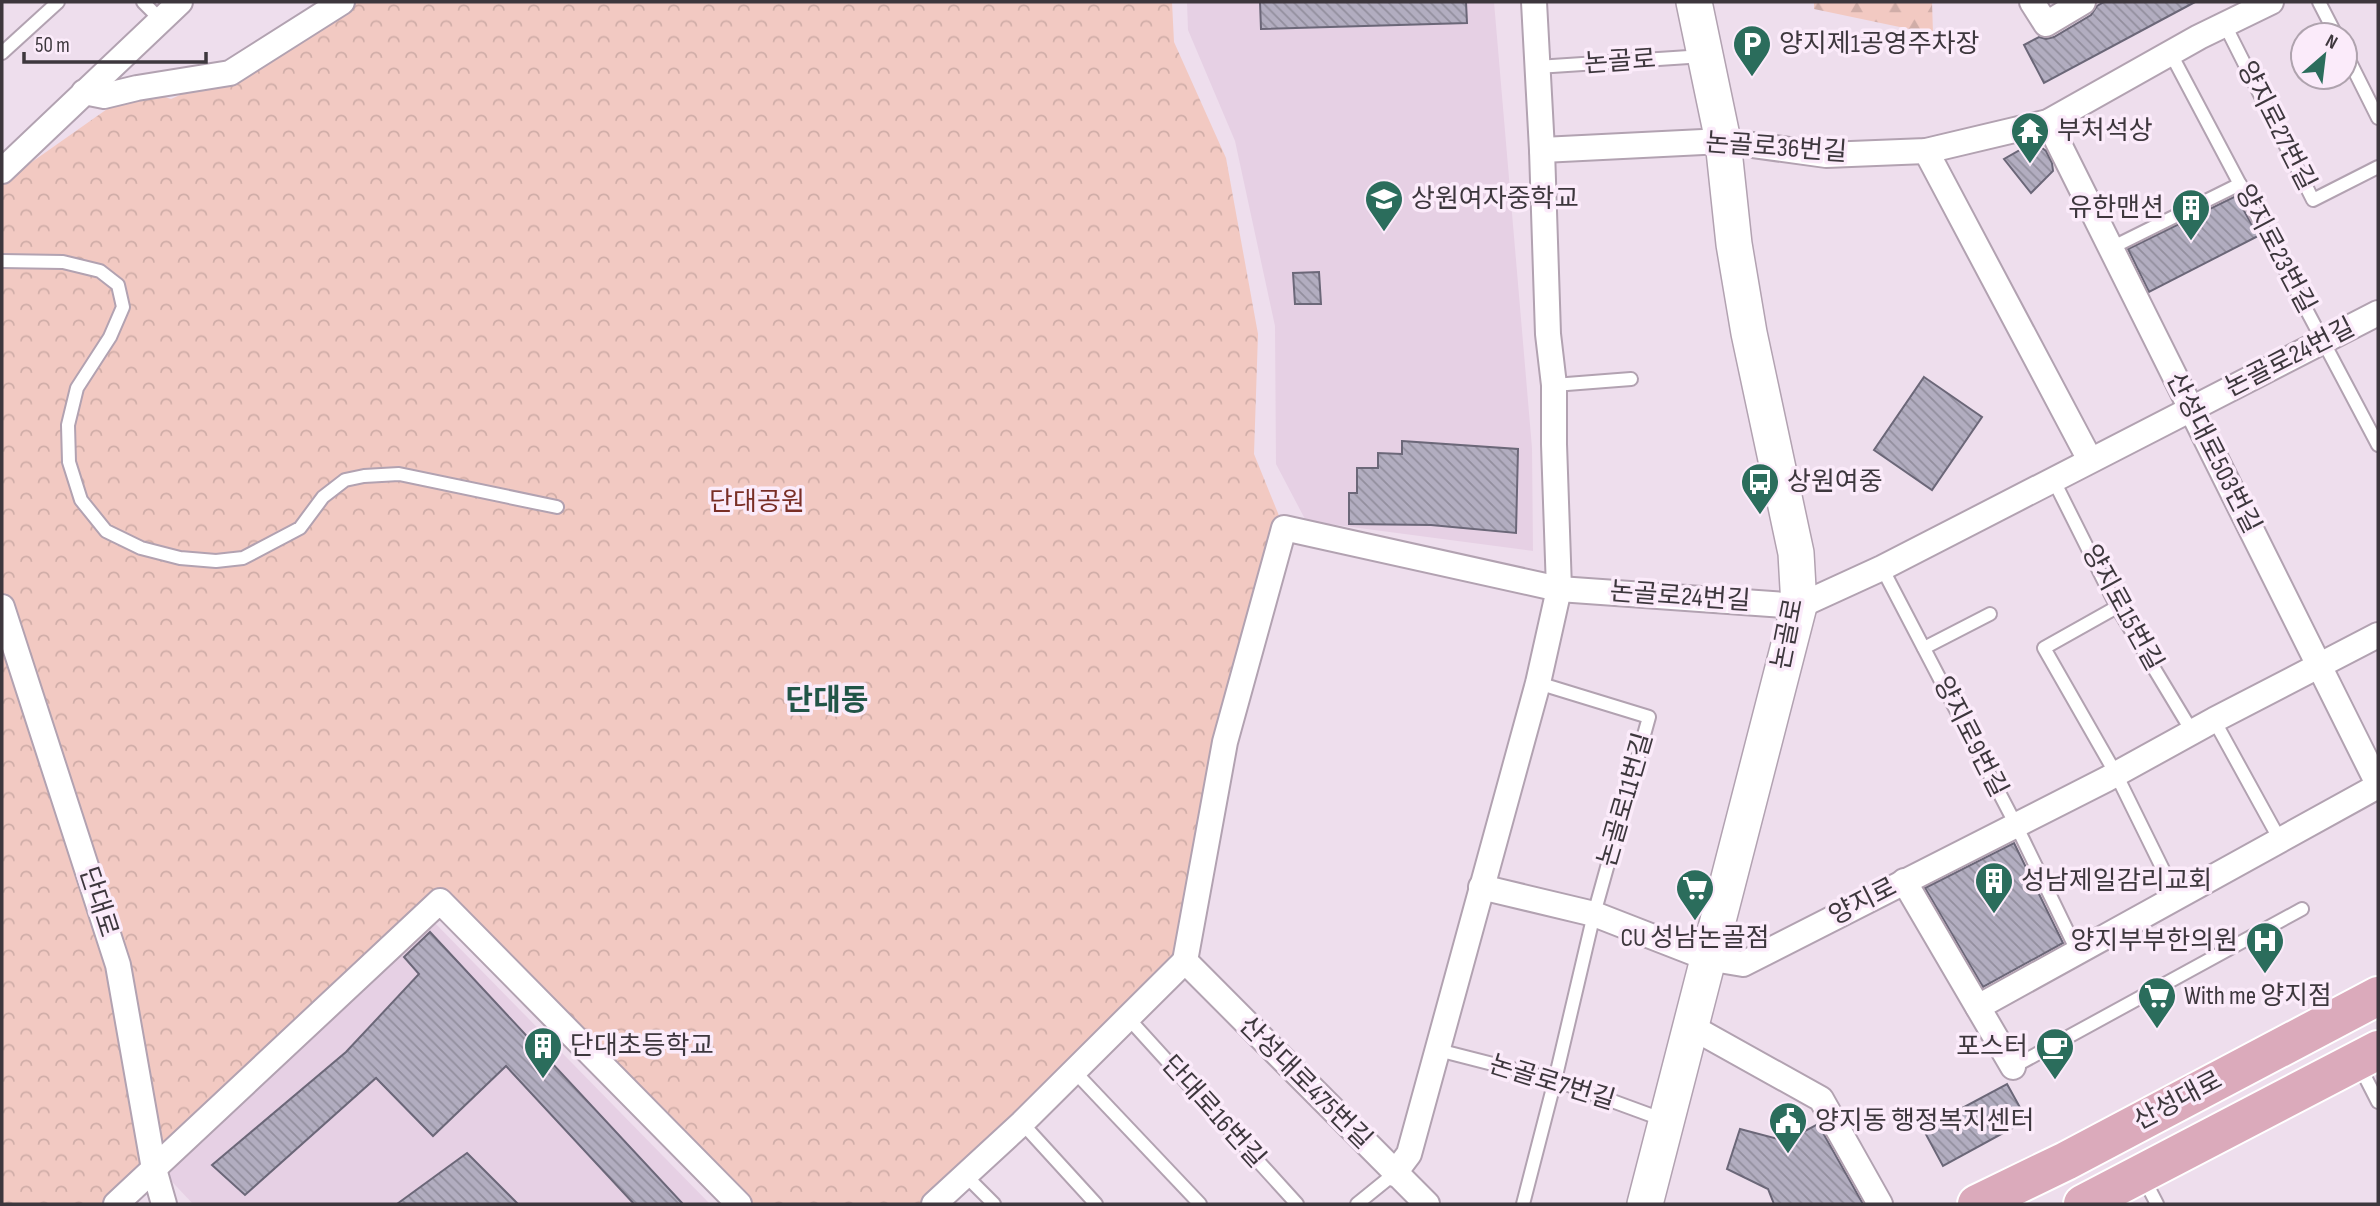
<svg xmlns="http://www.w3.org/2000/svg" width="2380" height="1206" font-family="'Sofia Sans Condensed','Noto Sans KR',sans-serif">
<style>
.built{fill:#e6d0e4}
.forest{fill:url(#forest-firs)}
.park{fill:url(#park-crowns)}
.building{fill:url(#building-back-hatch);stroke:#6b6778;stroke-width:2}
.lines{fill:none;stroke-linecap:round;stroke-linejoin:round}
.lane-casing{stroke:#b2a2b1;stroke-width:16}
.street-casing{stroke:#b2a2b1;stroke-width:28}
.secondary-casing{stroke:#b2a2b1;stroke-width:38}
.primary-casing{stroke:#fff;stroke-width:42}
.lane{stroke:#fff;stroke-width:12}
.street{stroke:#fff;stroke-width:24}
.secondary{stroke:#fff;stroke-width:35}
.primary{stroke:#dbaabb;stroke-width:38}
.labels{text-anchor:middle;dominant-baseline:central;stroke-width:7;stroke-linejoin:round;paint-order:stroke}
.poi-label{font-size:26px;fill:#3d373d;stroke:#fbebfa;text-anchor:start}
.street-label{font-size:26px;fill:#3d373d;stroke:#fbebfa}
.park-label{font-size:26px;fill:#792e25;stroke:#fbebfa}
.quarter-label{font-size:30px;font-weight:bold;fill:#215547;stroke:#fbebfa}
</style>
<defs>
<pattern id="forest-firs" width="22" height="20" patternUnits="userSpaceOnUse" patternTransform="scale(1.75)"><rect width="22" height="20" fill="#f2c9c2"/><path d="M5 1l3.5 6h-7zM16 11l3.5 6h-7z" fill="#d0ada8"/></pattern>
<pattern id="park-crowns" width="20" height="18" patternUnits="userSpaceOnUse" patternTransform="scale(1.75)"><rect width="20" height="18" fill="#f2c9c2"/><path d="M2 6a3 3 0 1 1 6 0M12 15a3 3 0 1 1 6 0" fill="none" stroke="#d0ada8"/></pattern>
<pattern id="building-back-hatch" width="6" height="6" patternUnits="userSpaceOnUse" patternTransform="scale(1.75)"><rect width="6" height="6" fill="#b2adc0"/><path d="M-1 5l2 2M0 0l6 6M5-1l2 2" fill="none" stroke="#928e9d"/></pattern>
</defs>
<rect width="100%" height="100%" fill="#eedeed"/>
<g class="built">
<path d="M 1187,2 L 1494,2 L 1532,448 L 1533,551 L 1306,521 L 1276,464 L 1275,326 L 1235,141 L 1188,30 Z"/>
<path d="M 432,920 L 710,1204 L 193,1204 L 160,1169 Z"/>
</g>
<path class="forest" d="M 1814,2 L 1932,2 L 1933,34 L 1814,9 Z"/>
<path class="park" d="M 342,2 L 1172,2 L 1174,42 L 1226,158 L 1258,334 L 1254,454 L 1284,528 L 1185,961 L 1086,1059 L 919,1204 L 753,1204 L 442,889 L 112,1204 L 2,1204 L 2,183 L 137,88 L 171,99 L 230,73 Z"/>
<g class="building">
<path d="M 1260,2 L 1466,2 L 1467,23 L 1261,29 Z"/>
<path d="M 2104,2 L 2195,2 L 2044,83 L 2024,45 L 2039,37 L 2046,39 L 2054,37 L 2091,15 L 2097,6 Z"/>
<path d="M 2034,142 L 2046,151 L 2052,163 L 2053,171 L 2031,193 L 2004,159 Z"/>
<path d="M 2236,196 L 2258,236 L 2149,292 L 2128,249 Z"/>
<path d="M 1319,272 L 1321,304 L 1295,304 L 1293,273 Z"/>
<path d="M 1924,377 L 1982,417 L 1932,490 L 1874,450 Z"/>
<path d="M 1402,441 L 1518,449 L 1516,533 L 1431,525 L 1349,524 L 1349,493 L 1357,493 L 1357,468 L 1378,468 L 1378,453 L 1402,454 Z"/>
<path d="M 2014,843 L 2063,943 L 1983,987 L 1925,888 Z"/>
<path d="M 430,932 L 683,1204 L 634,1204 L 506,1066 L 433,1136 L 376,1078 L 245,1195 L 212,1165 L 346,1052 L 419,974 L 404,957 Z"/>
<path d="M 2007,1084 L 2027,1120 L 1943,1166 L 1923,1129 Z"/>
<path d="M 1818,1124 L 1863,1204 L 1774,1204 L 1768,1189 L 1727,1169 L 1740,1129 L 1786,1141 Z"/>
<path d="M 467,1153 L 518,1204 L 397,1204 Z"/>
</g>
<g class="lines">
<defs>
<g id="lane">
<path d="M 143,2 L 160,19"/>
<path d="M 2319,2 L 2336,35"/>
<path d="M 2225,25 L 2313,200 L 2378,167"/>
<path d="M 2345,52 L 2378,118"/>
<path d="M 2,53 L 58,2"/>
<path d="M 2171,54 L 2378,445"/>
<path d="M 1537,67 L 1704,56"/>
<path d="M 2111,248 L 2240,184"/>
<path d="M 2,261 L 63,262 L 100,271 L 118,285 L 123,307 L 110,337 L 77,388 L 68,425 L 69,462 L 81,500 L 106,531 L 141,548 L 180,558 L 216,561 L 243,558 L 300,528 L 323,497 L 345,480 L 364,476 L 399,474 L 557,507"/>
<path d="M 1554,385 L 1631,379"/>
<path d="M 2054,481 L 2117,607 L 2193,733"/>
<path d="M 1882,568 L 2016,825 L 2078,953"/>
<path d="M 2117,607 L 2044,648 L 2116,774 L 2176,896"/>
<path d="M 1924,648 L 1990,614"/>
<path d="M 2214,720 L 2280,840"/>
<path d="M 1129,1019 L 1297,1204"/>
<path d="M 1438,1050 L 1555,1080 L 1664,1120"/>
<path d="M 2359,1065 L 2378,1102"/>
<path d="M 2013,1067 L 2302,909"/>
<path d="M 1074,1071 L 1200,1204"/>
<path d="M 1022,1123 L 1096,1204"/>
<path d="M 964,1174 L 994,1204"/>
<path d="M 2143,1177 L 2157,1204"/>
<path d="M 1357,1204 L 1394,1174"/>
<path d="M 1523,1204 L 1555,1080 L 1594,914 L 1649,717 L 1538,683"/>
</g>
<g id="street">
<path d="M 2032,2 L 2046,24 L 2083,2"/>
<path d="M 84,92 L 104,96 L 137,88 L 230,73 L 342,2"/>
<path d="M 2048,122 L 2378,784"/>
<path d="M 1542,150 L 1723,141 L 1826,155 L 1926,151 L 2048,122 L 2199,37 L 2271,2"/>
<path d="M 1926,151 L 2090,460"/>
<path d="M 2,171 L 180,2"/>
<path d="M 2,607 L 118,965 L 154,1169 L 164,1204"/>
<path d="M 1904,881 L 2013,1067"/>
<path d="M 1481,887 L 1594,914 L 1707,958 L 1743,964 L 2107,779 L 2214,720 L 2378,635"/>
<path d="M 1185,961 L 1225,742 L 1284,528 L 1559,589 L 1799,606 L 1882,568 L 2378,313"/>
<path d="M 1185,961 L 1427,1204"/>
<path d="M 1978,1007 L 2378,786"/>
<path d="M 1690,1026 L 1821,1099 L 1880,1204"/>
<path d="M 1394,1174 L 1409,1154 L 1538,683 L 1559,589 L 1554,444 L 1554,385 L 1548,334 L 1542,150 L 1534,2"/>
<path d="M 116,1204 L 440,901 L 739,1204"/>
<path d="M 934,1204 L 1022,1123 L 1185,961"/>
</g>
<path id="secondary" d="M 1645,1204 L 1799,606 L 1796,553 L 1749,333 L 1734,244 L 1723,141 L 1694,2"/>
<g id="primary">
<path d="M 1977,1204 L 2066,1161 L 2378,996"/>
<path d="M 2083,1204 L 2378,1050"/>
</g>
</defs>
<use href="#lane" class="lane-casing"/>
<use href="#street" class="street-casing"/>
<use href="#secondary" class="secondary-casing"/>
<use href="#primary" class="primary-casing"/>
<use href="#lane" class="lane"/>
<use href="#street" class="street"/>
<use href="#secondary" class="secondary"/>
<use href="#primary" class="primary"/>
</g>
<defs>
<symbol id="parking-pin" viewBox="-11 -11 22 30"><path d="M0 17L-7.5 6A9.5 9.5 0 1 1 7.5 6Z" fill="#2b6d5c" stroke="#fbebfa"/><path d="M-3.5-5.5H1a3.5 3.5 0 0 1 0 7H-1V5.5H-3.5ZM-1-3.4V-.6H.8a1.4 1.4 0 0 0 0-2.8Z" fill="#fff"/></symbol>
<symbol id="temple-pin" viewBox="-11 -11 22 30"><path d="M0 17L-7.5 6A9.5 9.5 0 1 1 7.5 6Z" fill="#2b6d5c" stroke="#fbebfa"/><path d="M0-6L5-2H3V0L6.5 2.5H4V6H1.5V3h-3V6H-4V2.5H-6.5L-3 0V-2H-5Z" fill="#fff"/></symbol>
<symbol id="school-pin" viewBox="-11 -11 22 30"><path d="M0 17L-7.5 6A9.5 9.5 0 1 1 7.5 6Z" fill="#2b6d5c" stroke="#fbebfa"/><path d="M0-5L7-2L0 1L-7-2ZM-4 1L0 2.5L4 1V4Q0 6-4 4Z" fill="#fff"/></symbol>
<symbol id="building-pin" viewBox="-11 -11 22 30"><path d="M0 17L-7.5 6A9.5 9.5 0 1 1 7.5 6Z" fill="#2b6d5c" stroke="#fbebfa"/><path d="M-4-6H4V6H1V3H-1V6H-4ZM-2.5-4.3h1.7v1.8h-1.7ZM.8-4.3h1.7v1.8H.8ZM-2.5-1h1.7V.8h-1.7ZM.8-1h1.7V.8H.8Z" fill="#fff"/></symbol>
<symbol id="bus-pin" viewBox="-11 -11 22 30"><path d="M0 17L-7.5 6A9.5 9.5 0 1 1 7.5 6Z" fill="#2b6d5c" stroke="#fbebfa"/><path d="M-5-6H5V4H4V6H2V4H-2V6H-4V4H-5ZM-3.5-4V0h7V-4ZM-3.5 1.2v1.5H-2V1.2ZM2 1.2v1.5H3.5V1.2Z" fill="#fff"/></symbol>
<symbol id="supermarket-pin" viewBox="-11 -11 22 30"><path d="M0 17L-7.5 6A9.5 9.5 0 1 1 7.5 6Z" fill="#2b6d5c" stroke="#fbebfa"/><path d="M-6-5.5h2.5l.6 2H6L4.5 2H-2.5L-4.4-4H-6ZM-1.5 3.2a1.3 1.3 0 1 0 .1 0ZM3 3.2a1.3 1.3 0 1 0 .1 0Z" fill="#fff"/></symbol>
<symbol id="hospital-pin" viewBox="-11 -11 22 30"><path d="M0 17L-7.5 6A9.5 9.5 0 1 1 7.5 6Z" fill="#2b6d5c" stroke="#fbebfa"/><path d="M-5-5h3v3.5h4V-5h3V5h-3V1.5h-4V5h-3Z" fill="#fff"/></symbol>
<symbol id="cafe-pin" viewBox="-11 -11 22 30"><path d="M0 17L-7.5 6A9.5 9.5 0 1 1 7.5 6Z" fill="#2b6d5c" stroke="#fbebfa"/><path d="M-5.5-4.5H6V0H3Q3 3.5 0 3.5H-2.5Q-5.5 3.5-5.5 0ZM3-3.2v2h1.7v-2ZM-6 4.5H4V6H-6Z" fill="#fff"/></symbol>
<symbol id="civic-pin" viewBox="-11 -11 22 30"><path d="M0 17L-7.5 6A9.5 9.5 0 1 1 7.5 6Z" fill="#2b6d5c" stroke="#fbebfa"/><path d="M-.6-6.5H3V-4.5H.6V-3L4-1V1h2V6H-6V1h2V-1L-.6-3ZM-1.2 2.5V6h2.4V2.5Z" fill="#fff"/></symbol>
</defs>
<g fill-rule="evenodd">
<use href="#parking-pin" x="1730" y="22" width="44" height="60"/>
<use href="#temple-pin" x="2008" y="109" width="44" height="60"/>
<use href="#school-pin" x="1362" y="177" width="44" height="60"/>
<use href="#building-pin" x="2169" y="186" width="44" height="60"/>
<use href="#bus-pin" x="1738" y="460" width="44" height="60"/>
<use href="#building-pin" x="1972" y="859" width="44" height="60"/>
<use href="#supermarket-pin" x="1673" y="866" width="44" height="60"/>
<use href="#hospital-pin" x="2243" y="919" width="44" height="60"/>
<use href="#supermarket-pin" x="2135" y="974" width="44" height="60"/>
<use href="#building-pin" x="521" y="1024" width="44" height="60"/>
<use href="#cafe-pin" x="2033" y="1025" width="44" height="60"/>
<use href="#civic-pin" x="1766" y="1099" width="44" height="60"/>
</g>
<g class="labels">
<g class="poi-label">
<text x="1779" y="44">양지제1공영주차장</text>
<text x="2057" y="131">부처석상</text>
<text x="1411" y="199">상원여자중학교</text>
<text x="2164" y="208" text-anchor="end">유한맨션</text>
<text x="1787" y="482">상원여중</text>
<text x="2021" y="881">성남제일감리교회</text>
<text x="1695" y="938" text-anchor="middle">CU 성남논골점</text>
<text x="2238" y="941" text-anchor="end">양지부부한의원</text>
<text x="2184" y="996">With me 양지점</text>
<text x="570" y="1046">단대초등학교</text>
<text x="2028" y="1047" text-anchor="end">포스터</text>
<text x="1815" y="1121">양지동 행정복지센터</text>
</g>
<g class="street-label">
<text transform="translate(1620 62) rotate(-4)">논골로</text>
<text transform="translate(2276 126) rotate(63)">양지로27번길</text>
<text transform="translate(1776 148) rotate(4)">논골로36번길</text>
<text transform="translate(2275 249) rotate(62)">양지로23번길</text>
<text transform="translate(2290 358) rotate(-27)">논골로24번길</text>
<text transform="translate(2213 453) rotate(63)">산성대로503번길</text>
<text transform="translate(1680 597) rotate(4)">논골로24번길</text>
<text transform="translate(2122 608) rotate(61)">양지로15번길</text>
<text transform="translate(1788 634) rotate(-79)">논골로</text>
<text transform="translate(1970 737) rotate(63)">양지로9번길</text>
<text transform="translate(1626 800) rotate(-74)">논골로11번길</text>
<text transform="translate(98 902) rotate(72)">단대로</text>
<text transform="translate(1863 902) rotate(-27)">양지로</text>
<text transform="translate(1305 1083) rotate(45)">산성대로475번길</text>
<text transform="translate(1552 1083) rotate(17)">논골로7번길</text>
<text transform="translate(2178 1101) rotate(-28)">산성대로</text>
<text transform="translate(1213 1112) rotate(48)">단대로16번길</text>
</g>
<g class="park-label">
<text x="757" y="502">단대공원</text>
</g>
<g class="quarter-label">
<text x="827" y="701">단대동</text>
</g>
</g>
<rect width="2380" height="1206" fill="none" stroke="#3d373d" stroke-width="7"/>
<g transform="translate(2324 56) rotate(28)"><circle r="33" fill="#fbebfa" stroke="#afa3ae" stroke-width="2"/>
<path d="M0-5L12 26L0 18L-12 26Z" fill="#2b6d5c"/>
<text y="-10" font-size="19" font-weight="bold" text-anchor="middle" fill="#3d373d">N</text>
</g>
<path d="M24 52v10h182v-10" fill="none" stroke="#3d373d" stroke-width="3.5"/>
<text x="35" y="52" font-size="21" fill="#3d373d" stroke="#fbebfa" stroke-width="5" paint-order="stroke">50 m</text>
</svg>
